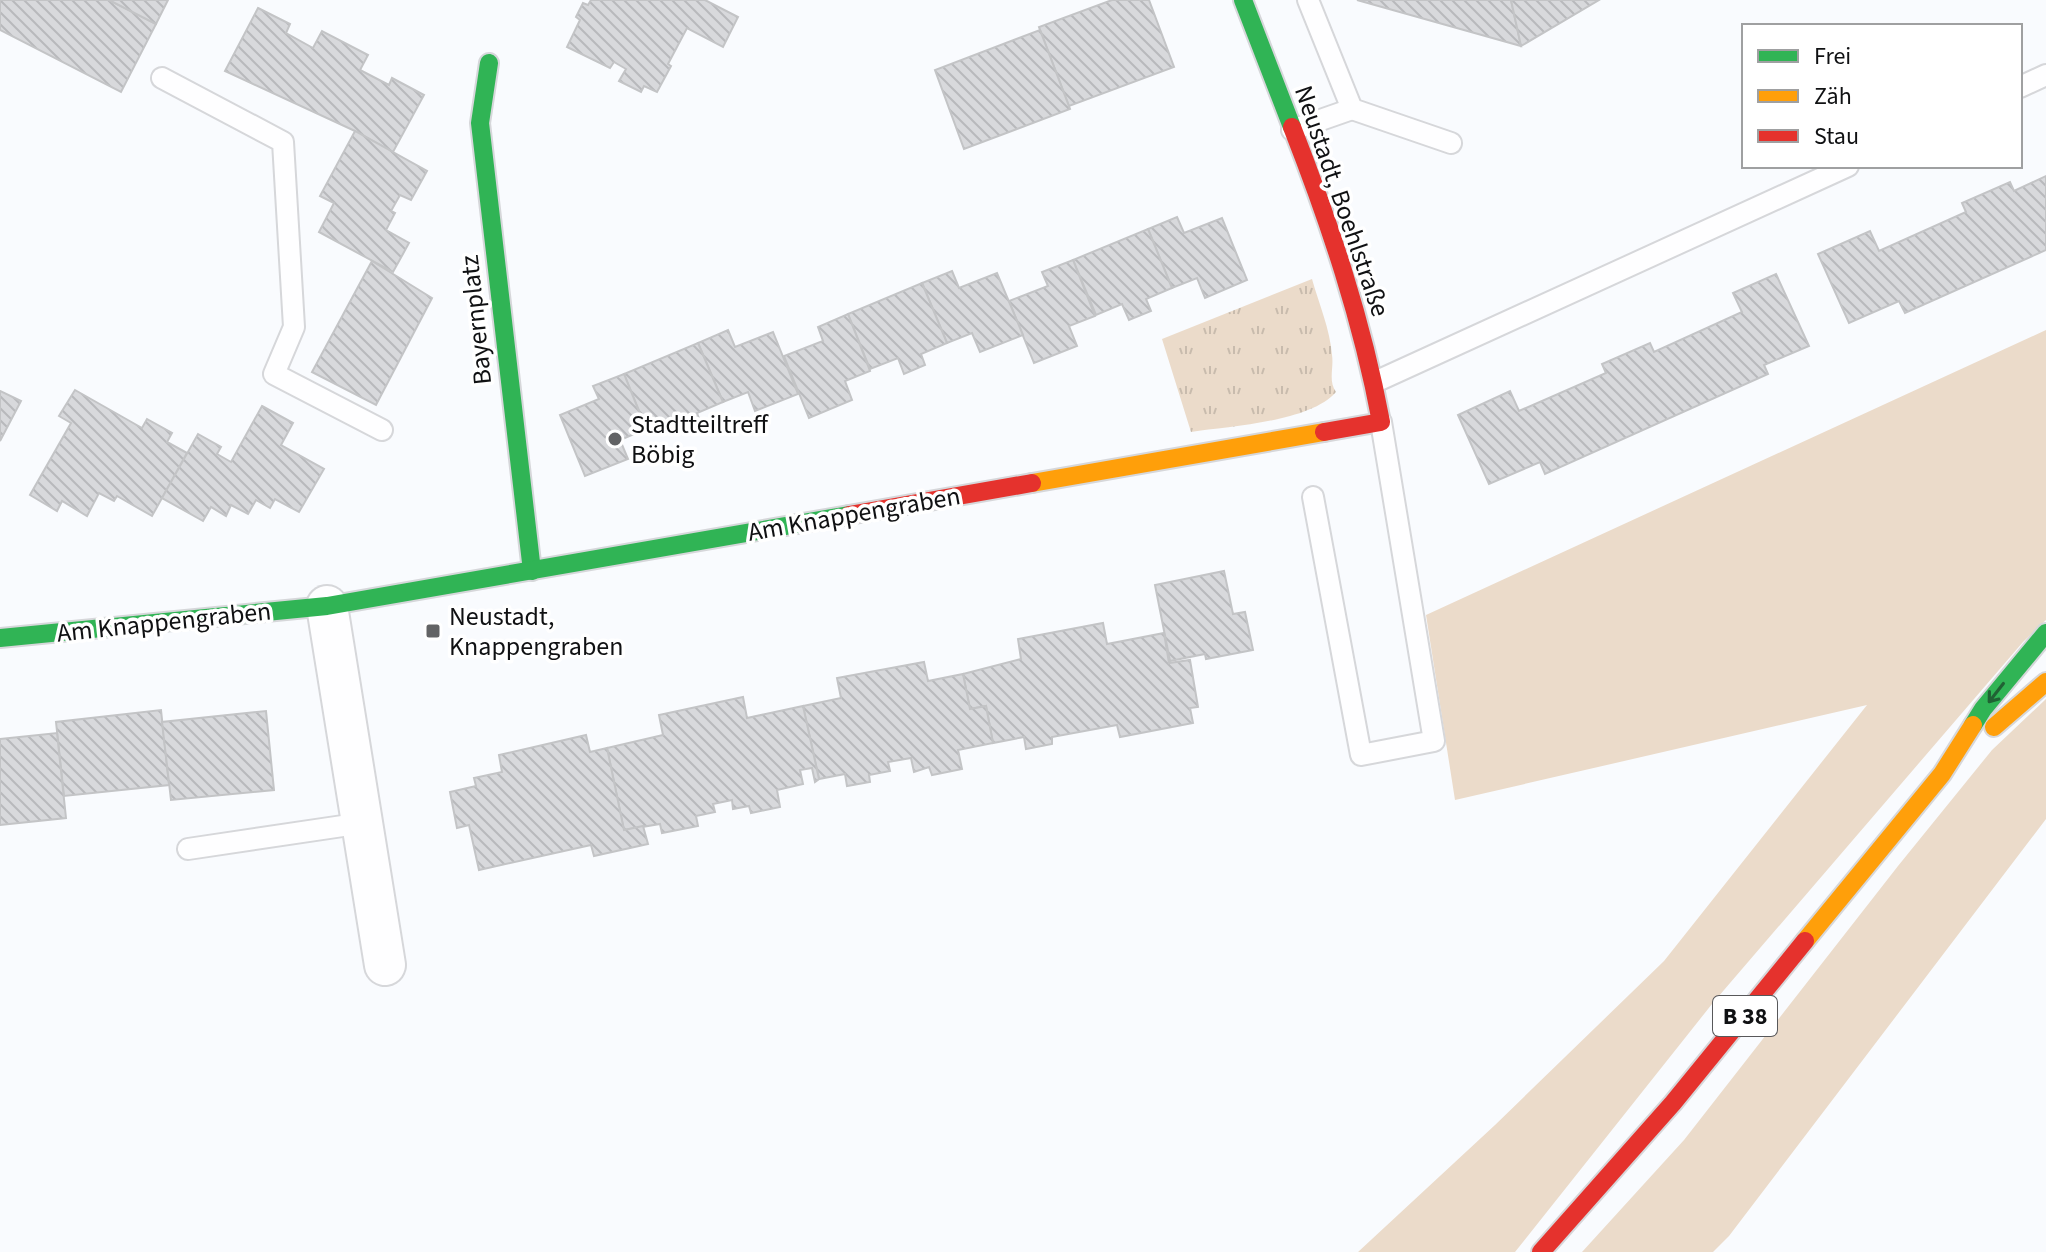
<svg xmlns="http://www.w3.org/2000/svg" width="2046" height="1252" font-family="'Source Sans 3',sans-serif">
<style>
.green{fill:#ebdbca}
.park{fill:url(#park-tufts)}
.building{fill:url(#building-back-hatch);stroke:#c3c4c6;stroke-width:2}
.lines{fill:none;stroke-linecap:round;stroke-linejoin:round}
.lane-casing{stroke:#d6d7da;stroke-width:24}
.street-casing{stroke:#d6d7da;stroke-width:44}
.fast-casing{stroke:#d6d7da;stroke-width:22}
.slow-casing{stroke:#d6d7da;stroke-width:22}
.jam-casing{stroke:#d6d7da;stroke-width:22}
.lane{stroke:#fefeff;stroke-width:20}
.street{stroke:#fefeff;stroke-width:40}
.fast{stroke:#30b455;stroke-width:18}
.slow{stroke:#ff9f0a;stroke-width:18}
.jam{stroke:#e5322d;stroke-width:18}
.oneway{stroke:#206234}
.poi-dot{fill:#626365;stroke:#fff;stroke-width:3}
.labels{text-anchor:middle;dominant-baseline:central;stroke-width:7;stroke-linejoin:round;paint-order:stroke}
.shield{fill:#fff;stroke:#58585a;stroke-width:2}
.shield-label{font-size:24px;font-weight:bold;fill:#101113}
.street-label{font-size:26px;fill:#101113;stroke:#fff}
.poi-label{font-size:26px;fill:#101113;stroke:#fff;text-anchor:start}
</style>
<defs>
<pattern id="park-tufts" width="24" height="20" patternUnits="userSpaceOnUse" patternTransform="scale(2)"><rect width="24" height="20" fill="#ebdbca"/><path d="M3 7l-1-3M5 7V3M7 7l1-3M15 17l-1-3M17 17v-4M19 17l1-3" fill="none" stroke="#c8bbad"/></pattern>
<pattern id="building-back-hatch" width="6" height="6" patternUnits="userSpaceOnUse" patternTransform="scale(2)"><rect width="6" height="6" fill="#d8d9dc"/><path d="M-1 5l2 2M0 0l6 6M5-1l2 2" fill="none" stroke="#b8b9bc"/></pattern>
</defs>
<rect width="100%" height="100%" fill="#f9fbfe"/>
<g class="green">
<path d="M 2046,330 L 2046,620 L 2023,642 L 1712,1004 L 1515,1252 L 1358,1252 L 1495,1125 L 1664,961 L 1867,705 L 1455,800 L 1426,615 Z"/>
<path d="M 2046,699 L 2046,819 L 1729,1236 L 1713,1252 L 1582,1252 L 1684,1140 L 1898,866 L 1992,750 Z"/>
</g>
<path class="park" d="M 1312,279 C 1319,304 1330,329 1332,355 C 1334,368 1328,381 1336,392 C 1310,422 1231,426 1191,432 L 1162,339 Z"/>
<g class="building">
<path d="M 0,0 L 109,0 L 156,24 L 121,92 L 0,30 Z"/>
<path d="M 109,0 L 168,0 L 156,24 Z"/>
<path d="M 591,0 L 705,0 L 738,17 L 723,47 L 687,28 L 668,64 L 671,66 L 657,92 L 644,86 L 641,92 L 619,81 L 626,69 L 614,62 L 610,68 L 567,47 L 580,20 L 576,17 L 583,3 L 588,5 Z"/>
<path d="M 1112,0 L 1149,0 L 1174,67 L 1069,106 L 1039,27 Z"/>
<path d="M 1357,0 L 1511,0 L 1521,46 Z"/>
<path d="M 1511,0 L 1599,0 L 1521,46 Z"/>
<path d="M 258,8 L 290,24 L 286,33 L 313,48 L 322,31 L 368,55 L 360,70 L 389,85 L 392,78 L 424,95 L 393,152 L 355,131 L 225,71 Z"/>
<path d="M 1040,30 L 1070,109 L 964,149 L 935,70 Z"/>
<path d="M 355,131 L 427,171 L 411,200 L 400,195 L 391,211 L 395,213 L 386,230 L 409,243 L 393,272 L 319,232 L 334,203 L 320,196 Z"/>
<path d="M 2046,176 L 2046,250 L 1905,313 L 1899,301 L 1849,323 L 1818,254 L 1870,231 L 1879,251 L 1966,212 L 1962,203 L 2010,182 L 2014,191 Z"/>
<path d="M 1177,217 L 1184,233 L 1222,218 L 1247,280 L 1205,298 L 1197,278 L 1172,288 L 1148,229 Z"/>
<path d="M 1148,229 L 1172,288 L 1146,299 L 1151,311 L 1129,320 L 1122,304 L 1096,315 L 1073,260 Z"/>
<path d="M 1073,260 L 1095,316 L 1069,326 L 1077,346 L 1034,363 L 1009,301 L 1048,286 L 1042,272 Z"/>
<path d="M 372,261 L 432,298 L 376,405 L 312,372 Z"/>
<path d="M 952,271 L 959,288 L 997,273 L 1023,335 L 980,352 L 972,333 L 947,343 L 922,283 Z"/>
<path d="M 1776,274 L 1809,346 L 1764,365 L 1768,374 L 1545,474 L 1540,462 L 1489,484 L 1458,415 L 1510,391 L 1519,411 L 1606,373 L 1602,364 L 1650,343 L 1654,352 L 1742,312 L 1733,293 Z"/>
<path d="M 922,283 L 947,343 L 921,354 L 925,365 L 904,374 L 898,358 L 870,369 L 848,314 Z"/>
<path d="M 848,314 L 870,371 L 845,381 L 852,400 L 809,418 L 784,356 L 823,341 L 818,327 Z"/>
<path d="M 728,330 L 735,347 L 773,332 L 798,394 L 755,411 L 748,392 L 723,402 L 698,343 Z"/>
<path d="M 698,343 L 723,402 L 697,413 L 701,424 L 679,433 L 673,417 L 646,428 L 624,374 Z"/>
<path d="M 624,374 L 646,429 L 620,440 L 628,459 L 585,476 L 560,415 L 599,399 L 593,386 Z"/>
<path d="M 75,390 L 142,428 L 147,419 L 172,433 L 167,442 L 187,453 L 152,516 L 117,496 L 114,501 L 99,493 L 87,516 L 62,501 L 57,511 L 30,495 L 71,423 L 59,416 Z"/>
<path d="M 0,391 L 21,401 L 0,441 Z"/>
<path d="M 262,406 L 293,423 L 281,445 L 324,469 L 299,512 L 275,499 L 270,508 L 256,500 L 248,514 L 231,505 L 226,516 L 211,507 L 203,521 L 162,498 L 198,434 L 221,447 L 217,454 L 231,462 Z"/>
<path d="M 1224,571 L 1233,614 L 1245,612 L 1253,650 L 1206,659 L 1205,654 L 1170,661 L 1155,585 Z"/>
<path d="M 1103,623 L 1107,644 L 1164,633 L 1169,663 L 1190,660 L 1198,707 L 1190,708 L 1193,723 L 1120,737 L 1117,725 L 1052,737 L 1052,744 L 1026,749 L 1024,737 L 993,743 L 986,706 L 970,709 L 963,674 L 1021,659 L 1018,639 Z"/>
<path d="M 924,662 L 928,681 L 963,674 L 970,709 L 986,706 L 993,743 L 958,750 L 962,769 L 932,775 L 929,767 L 914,772 L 911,758 L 888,762 L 890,771 L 869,775 L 870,782 L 847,786 L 845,774 L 819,779 L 803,706 L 841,698 L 837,678 Z"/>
<path d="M 743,697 L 747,718 L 803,706 L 819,779 L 815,782 L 812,768 L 800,770 L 803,784 L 777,790 L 780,807 L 751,813 L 749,806 L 733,809 L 732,800 L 713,804 L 715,812 L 696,816 L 698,826 L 662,833 L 660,824 L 624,830 L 607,748 L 663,735 L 659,715 Z"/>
<path d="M 161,710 L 169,785 L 64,796 L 56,722 Z"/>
<path d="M 266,711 L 274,790 L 171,800 L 162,722 Z"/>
<path d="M 57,733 L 66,818 L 0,825 L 0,739 Z"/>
<path d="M 586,735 L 590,752 L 607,748 L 624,830 L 643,826 L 648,844 L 594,856 L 591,845 L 479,870 L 469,825 L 457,828 L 450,792 L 476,786 L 474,778 L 502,772 L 499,755 Z"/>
</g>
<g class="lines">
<defs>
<g id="lane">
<path d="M 1308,0 L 1352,109 L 1451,143"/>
<path d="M 162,78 L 283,142 L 294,327 L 274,374 L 382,430"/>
<path d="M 2020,87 L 2046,75"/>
<path d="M 1292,130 L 1352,109"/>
<path d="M 1375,382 L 1848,166"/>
<path d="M 1313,497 L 1361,755 L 1434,741 L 1381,422"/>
<path d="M 188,849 L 363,823"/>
</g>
<path id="street" d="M 327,606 L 385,965"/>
<g id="fast">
<path d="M 1243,0 L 1292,127"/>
<path d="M 489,63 L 480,123 L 532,571"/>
<path d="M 0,638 L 327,606 L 849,515"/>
<path d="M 1973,725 L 1983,709 L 2046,633"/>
</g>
<g id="slow">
<path d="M 1032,483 L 1324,432"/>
<path d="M 1994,727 L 2046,682"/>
<path d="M 1805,941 L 1942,774 L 1973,725"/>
</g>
<g id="jam">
<path d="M 1292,127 C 1330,224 1362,320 1381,422 L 1324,432"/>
<path d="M 849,515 L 1032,483"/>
<path d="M 1541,1252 L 1673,1103 L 1805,941"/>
</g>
</defs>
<use href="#lane" class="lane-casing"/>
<use href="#street" class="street-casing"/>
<use href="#fast" class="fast-casing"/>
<use href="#slow" class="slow-casing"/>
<use href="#jam" class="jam-casing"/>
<use href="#lane" class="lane"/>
<use href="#street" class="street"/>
<use href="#fast" class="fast"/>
<use href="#slow" class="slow"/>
<use href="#jam" class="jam"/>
</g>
<defs><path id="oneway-shaft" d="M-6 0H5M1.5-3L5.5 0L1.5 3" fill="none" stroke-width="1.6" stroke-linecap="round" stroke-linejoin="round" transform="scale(2)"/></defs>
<use class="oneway" href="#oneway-shaft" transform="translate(1996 693) rotate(128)"/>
<g class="poi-dot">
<circle cx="615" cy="439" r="8"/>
<rect x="425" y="623" width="16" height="16" rx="4"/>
</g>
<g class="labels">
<rect class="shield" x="1713" y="996" width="64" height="40" rx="6"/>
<g class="shield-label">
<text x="1745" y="1016">B 38</text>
</g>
<g class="street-label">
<text transform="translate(1342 201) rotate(71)">Neustadt, Boehlstraße</text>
<text transform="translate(476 320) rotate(-96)">Bayernplatz</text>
<text transform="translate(854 514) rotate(-10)">Am Knappengraben</text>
<text transform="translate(164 622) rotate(-6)">Am Knappengraben</text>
</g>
<g class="poi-label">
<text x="631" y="424">Stadtteiltreff<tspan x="631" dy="30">Böbig</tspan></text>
<text x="449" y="616">Neustadt,<tspan x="449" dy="30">Knappengraben</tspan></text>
</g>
</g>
<rect x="1742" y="24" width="280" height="144" fill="#ffffff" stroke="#9fa0a1" stroke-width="2"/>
<rect x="1758" y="50" width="40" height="12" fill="#30b455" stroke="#9fa0a1" stroke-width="2"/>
<text x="1814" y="64" font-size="24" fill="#101113">Frei</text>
<rect x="1758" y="90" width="40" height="12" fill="#ff9f0a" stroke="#9fa0a1" stroke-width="2"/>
<text x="1814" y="104" font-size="24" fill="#101113">Zäh</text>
<rect x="1758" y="130" width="40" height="12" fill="#e5322d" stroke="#9fa0a1" stroke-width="2"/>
<text x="1814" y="144" font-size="24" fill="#101113">Stau</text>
</svg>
